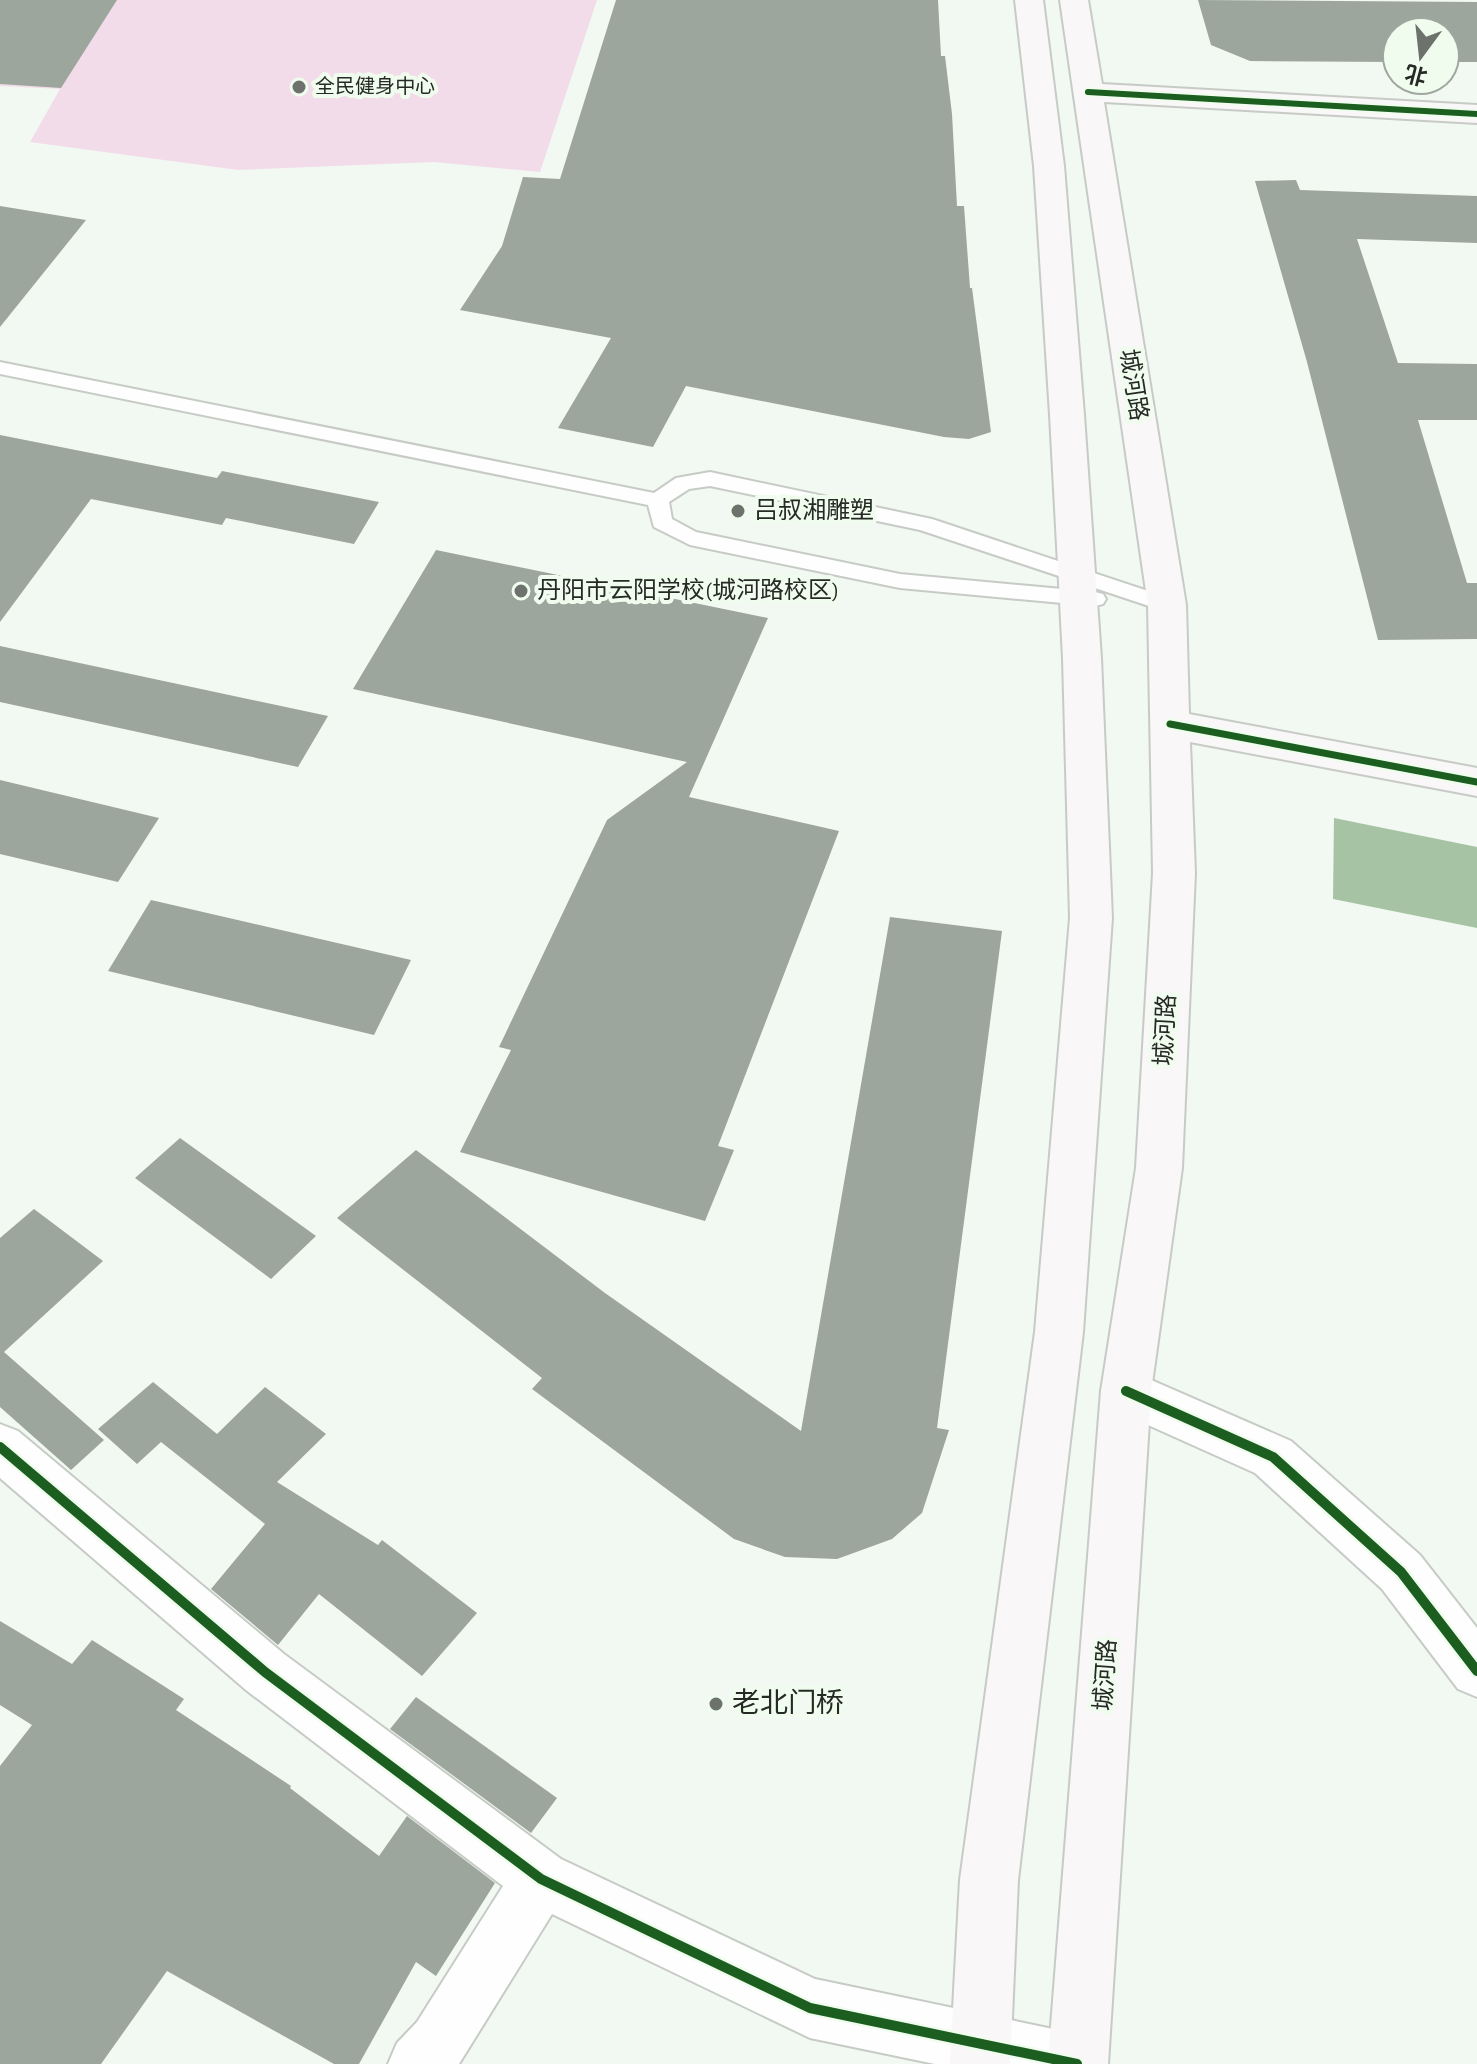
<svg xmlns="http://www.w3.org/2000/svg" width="1477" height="2064" font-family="'Alegreya Sans','Noto Sans SC',sans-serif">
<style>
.green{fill:#f2dcea}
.water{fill:#a6c4a3}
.building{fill:#9ca69c}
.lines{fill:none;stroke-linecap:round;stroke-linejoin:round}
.lane-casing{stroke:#c7cbc6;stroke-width:4}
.street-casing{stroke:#c7cbc6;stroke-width:4}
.secondary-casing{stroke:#c7cbc6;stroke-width:4}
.lane{fill:#fdfefd;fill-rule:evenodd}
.street{fill:#fdfefd;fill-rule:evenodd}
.secondary{fill:#f9f7f8;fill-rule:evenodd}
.cycleway-far2-casing{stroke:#f0fcee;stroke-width:10}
.cycleway-far1-casing{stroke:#f0fcee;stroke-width:12}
.cycleway-casing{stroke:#f0fcee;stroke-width:15}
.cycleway-far2{stroke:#1b5e20;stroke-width:6}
.cycleway-far1{stroke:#1b5e20;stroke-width:7}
.cycleway{stroke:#1b5e20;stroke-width:10}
.poi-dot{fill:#6d726d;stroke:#f0fcee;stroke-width:3}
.labels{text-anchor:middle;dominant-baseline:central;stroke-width:8;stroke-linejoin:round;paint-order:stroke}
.far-poi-label{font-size:20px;fill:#262a25;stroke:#f0fcee;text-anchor:start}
.street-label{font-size:24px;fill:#262a25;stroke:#f0fcee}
.poi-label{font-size:24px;fill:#262a25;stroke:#f0fcee;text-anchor:start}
.near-poi-label{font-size:28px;fill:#262a25;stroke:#f0fcee;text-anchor:start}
</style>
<rect width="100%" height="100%" fill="#f2f8f2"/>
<path class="green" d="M 0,0 L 597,0 L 540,172 L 434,162 L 238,170 L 30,142 L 60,89 L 0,86 Z"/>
<path class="water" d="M 1334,818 L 1477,847 L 1477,928 L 1333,899 Z"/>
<g class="building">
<path d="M 0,0 L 117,0 L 61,88 L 0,84 Z"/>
<path d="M 616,0 L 938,0 L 941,56 L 945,56 L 952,114 L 957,206 L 964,206 L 970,288 L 972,288 L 991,432 L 969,439 L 944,437 L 686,386 L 653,447 L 558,428 L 611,338 L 460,310 L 502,246 L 523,177 L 560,179 Z"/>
<path d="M 1198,0 L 1477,2 L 1477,62 L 1445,62 L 1445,32 L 1397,32 L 1397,62 L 1250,61 L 1211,45 Z"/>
<path d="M 1296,180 L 1300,190 L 1477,196 L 1477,243 L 1357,239 L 1398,363 L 1477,364 L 1477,420 L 1418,420 L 1467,583 L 1477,583 L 1477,639 L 1378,640 L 1307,362 L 1255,181 Z"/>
<path d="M 0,206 L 86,220 L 0,327 Z"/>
<path d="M 0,435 L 217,478 L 222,471 L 379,502 L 354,544 L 226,518 L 222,525 L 91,499 L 0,622 Z"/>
<path d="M 436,550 L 768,618 L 689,797 L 839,831 L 718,1146 L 734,1150 L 705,1221 L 460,1152 L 511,1050 L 499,1047 L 607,820 L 687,762 L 353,689 Z"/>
<path d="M 0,646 L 328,716 L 298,767 L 0,702 Z"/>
<path d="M 0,780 L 159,818 L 118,882 L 0,854 Z"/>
<path d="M 151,900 L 411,960 L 374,1035 L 108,971 Z"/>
<path d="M 890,917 L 1002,931 L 937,1428 L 949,1430 L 922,1513 L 892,1539 L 837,1559 L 785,1557 L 734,1539 L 532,1389 L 542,1378 L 337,1218 L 416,1150 L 605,1293 L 801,1431 Z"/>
<path d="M 180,1138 L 316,1236 L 271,1279 L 135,1178 Z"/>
<path d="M 34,1209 L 103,1261 L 4,1352 L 104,1440 L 71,1470 L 0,1407 L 0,1238 Z"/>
<path d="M 153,1382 L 217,1434 L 265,1387 L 326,1434 L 277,1482 L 378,1545 L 382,1540 L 477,1613 L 422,1676 L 319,1594 L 278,1645 L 211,1589 L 265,1524 L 161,1442 L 137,1464 L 98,1429 Z"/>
<path d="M 0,1621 L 72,1664 L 92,1640 L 184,1699 L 176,1710 L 291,1786 L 290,1788 L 379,1856 L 407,1816 L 495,1883 L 436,1976 L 416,1962 L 359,2064 L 334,2064 L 167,1971 L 101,2064 L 0,2064 L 0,1766 L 32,1725 L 0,1705 Z"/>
<path d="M 416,1697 L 557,1798 L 531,1833 L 390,1729 Z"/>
</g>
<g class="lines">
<defs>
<path id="lane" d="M 0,362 L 654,493 L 676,478 L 710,472 L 932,519 L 1175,600 L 1178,605 L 1175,610 L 1167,612 L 920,530 L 710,486 L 689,489 L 669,502 L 672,519 L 696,532 L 900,574 L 1095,592 L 1103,594 L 1106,599 L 1103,604 L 1095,606 L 900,588 L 690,545 L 654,527 L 648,505 L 0,374 Z"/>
<g id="street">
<path d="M 1126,1369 L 1291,1441 L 1420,1555 L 1477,1628 L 1477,1697 L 1458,1689 L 1382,1589 L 1255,1473 L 1108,1407 L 1101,1391 L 1108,1375 Z"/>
<path d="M 0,1424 L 18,1431 L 284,1654 L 561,1859 L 815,1979 L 1077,2034 L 1098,2043 L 1107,2064 L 935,2064 L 810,2038 L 552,1914 L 459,2064 L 388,2064 L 397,2043 L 417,2022 L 503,1886 L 246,1690 L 0,1478 Z"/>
</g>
<g id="secondary">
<path d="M 1015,0 L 1043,0 L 1064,166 L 1084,415 L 1101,658 L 1112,918 L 1083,1332 L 1018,1880 L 1010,2064 L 950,2064 L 960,1880 L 1035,1332 L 1070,918 L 1063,658 L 1050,415 L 1034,166 Z"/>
<path d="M 1060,0 L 1088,0 L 1102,84 L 1477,105 L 1477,123 L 1104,102 L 1186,605 L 1189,714 L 1477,768 L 1477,796 L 1190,742 L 1195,873 L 1182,1168 L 1151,1391 L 1108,2064 L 1048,2064 L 1101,1391 L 1136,1168 L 1153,873 L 1148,605 Z"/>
</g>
</defs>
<use href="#lane" class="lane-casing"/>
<use href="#street" class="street-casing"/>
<use href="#secondary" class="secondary-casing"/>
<use href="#lane" class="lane"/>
<use href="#street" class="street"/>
<use href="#secondary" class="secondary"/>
<defs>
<path id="cycleway-far2" d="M 1088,92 L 1477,114"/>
<path id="cycleway-far1" d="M 1170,724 L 1477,782"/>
<g id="cycleway">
<path d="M 1126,1391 L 1273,1457 L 1401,1572 L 1477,1671"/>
<path d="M 0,1447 L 265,1672 L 541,1879 L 810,2008 L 1077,2064"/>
</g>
</defs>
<use href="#cycleway-far2" class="cycleway-far2-casing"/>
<use href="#cycleway-far1" class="cycleway-far1-casing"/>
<use href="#cycleway" class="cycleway-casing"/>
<use href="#cycleway-far2" class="cycleway-far2"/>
<use href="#cycleway-far1" class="cycleway-far1"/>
<use href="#cycleway" class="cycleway"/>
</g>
<g class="poi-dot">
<circle cx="299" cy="87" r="8"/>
<circle cx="738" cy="511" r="8"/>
<circle cx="521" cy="591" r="8"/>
<circle cx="716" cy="1704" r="8"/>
</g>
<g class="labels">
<g class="far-poi-label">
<text x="315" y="87">全民健身中心</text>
</g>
<g class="street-label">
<text transform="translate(1133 385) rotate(81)">城河路</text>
<text transform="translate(1166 1030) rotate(-87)">城河路</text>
<text transform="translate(1106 1675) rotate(-86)">城河路</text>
</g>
<g class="poi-label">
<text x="754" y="511">吕叔湘雕塑</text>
<text x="537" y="591">丹阳市云阳学校(城河路校区)</text>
</g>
<g class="near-poi-label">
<text x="732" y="1704">老北门桥</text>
</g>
</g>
<g transform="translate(1421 56) rotate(195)"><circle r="38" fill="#f0fcee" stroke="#9fa89e" stroke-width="2"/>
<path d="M0-6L14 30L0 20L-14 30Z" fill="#6d726d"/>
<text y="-12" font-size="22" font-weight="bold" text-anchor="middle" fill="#262a25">北</text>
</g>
</svg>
